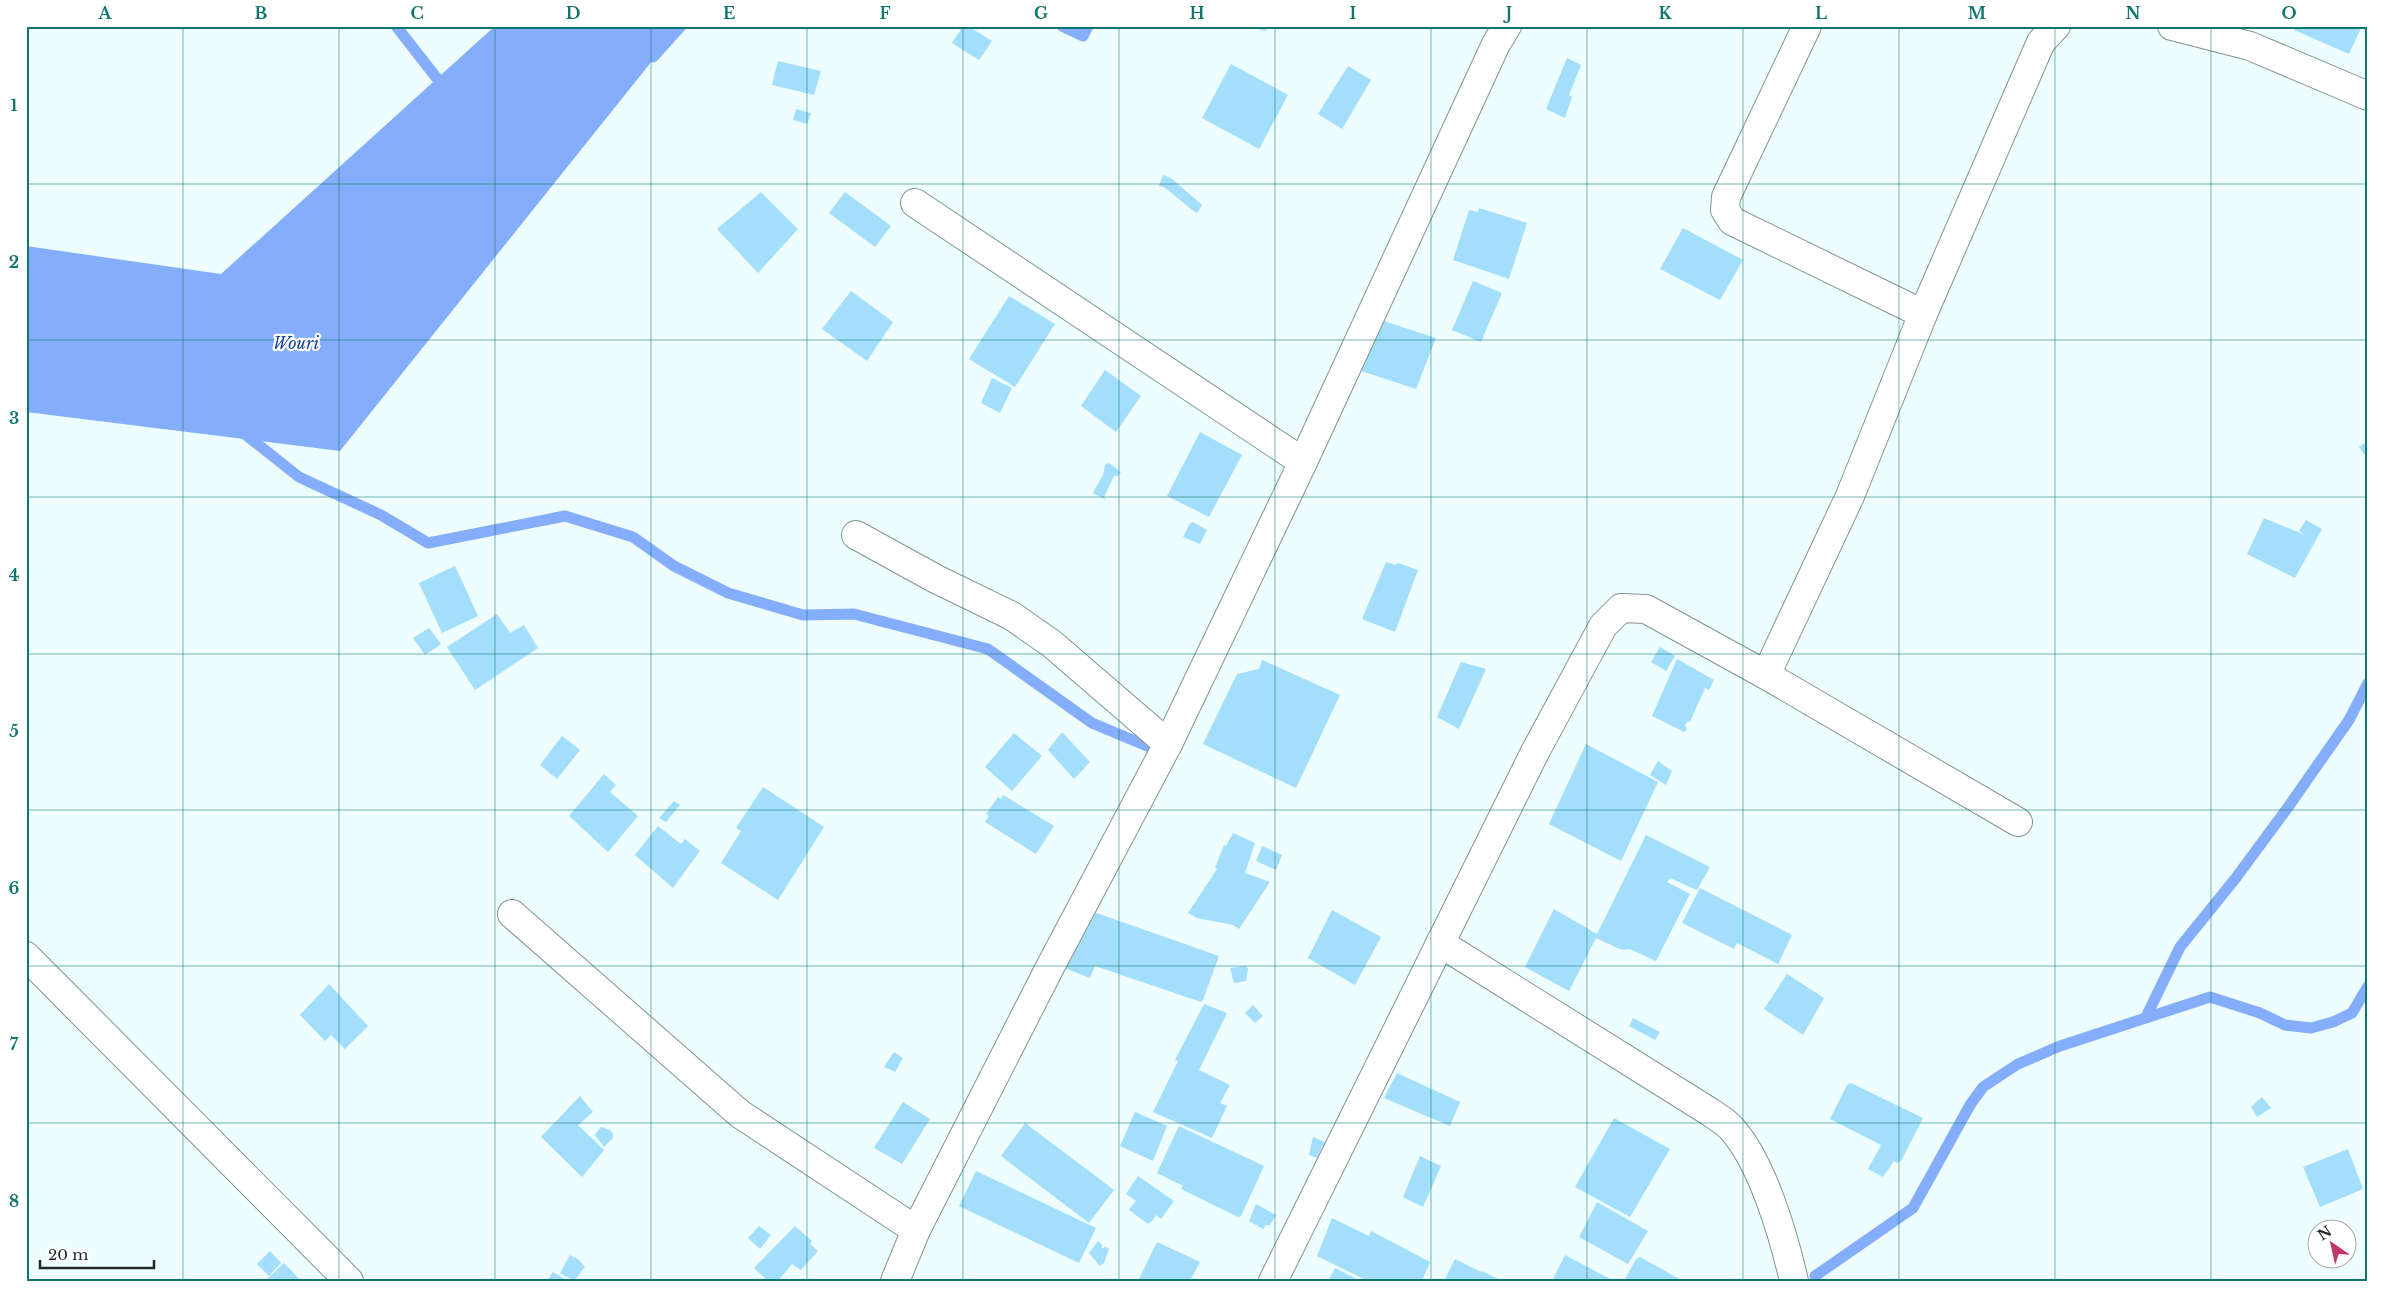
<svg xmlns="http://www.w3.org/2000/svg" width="2394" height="1307" font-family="'Libre Baskerville',serif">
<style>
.water{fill:#84adfb}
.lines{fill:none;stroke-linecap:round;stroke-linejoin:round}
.stream{stroke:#84adfb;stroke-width:11}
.building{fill:#a3defc}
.minor-casing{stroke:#819494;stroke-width:30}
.minor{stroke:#fff;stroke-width:28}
.grid{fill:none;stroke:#0f766e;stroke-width:1;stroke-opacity:0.55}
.labels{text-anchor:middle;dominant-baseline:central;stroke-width:4.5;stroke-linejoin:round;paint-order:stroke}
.water-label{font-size:16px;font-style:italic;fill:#164098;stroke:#fff}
.neatline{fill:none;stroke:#0f766e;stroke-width:2}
.grid-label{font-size:16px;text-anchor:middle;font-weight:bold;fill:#0f766e}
</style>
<rect width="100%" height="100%" fill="#eefefe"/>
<path class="water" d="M 495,26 L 680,26 L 340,451 L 26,412 L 26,246 L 221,274 Z"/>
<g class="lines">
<g class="stream">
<path d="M 396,26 L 446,90"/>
<path d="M 1062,26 L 1083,36 L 1088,26"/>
<path d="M 653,57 L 681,26"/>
<path d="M 241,431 L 299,477 L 381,515 L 428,543 L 565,516 L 633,537 L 674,566 L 728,593 L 803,615 L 854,614 L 988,649 L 1092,723 L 1154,749"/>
<path d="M 2146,1017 L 2180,947 L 2235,879 L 2286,810 L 2349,720 L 2368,683"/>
<path d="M 1815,1276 L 1913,1208 L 1970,1105 L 1983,1087 L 2018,1064 L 2060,1046 L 2210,997 L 2260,1013 L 2285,1025 L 2311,1028 L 2333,1022 L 2352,1013 L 2368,986"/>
</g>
</g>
<g class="building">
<path d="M 963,26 L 968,26 L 992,41 L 979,60 L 952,43 Z"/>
<path d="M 1244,26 L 1269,26 L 1266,31 Z"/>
<path d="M 2295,26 L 2362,26 L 2349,54 L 2294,30 Z"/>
<path d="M 1567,58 L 1581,65 L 1569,95 L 1572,97 L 1565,118 L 1546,109 Z"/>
<path d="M 778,61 L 821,71 L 814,95 L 772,85 Z"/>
<path d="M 1231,64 L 1288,95 L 1259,149 L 1202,118 Z"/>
<path d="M 1348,66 L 1371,80 L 1342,129 L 1318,114 Z"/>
<path d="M 796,109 L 811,113 L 807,124 L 793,120 Z"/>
<path d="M 1163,175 L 1171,178 L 1202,205 L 1198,212 L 1196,213 L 1164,187 L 1159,186 Z"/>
<path d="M 761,192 L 798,229 L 758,273 L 717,229 Z"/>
<path d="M 845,192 L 891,226 L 875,247 L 829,213 Z"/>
<path d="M 1479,208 L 1527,223 L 1509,279 L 1453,260 L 1469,210 L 1478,212 Z"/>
<path d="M 1683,228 L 1743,260 L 1720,300 L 1660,269 Z"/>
<path d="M 1473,281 L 1502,293 L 1481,342 L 1452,330 Z"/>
<path d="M 851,291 L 893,322 L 867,361 L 822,329 Z"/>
<path d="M 1009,296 L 1055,324 L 1015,387 L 969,359 Z"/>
<path d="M 1375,318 L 1436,338 L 1416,389 L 1355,369 Z"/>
<path d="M 1105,370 L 1141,396 L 1116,432 L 1081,406 Z"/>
<path d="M 992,378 L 1012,388 L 1000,413 L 981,403 Z"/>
<path d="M 1200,432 L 1242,455 L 1209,517 L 1167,496 Z"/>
<path d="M 2368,440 L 2368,459 L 2359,447 Z"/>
<path d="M 1109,463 L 1121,472 L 1118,476 L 1114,476 L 1104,497 L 1106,500 L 1093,493 L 1103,475 L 1105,465 Z"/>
<path d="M 2264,518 L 2305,535 L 2299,531 L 2306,520 L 2322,529 L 2295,578 L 2247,554 Z"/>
<path d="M 1193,522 L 1207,530 L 1200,544 L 1183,537 L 1190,523 Z"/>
<path d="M 1386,562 L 1396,565 L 1398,563 L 1418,570 L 1395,632 L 1362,619 Z"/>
<path d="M 455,566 L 478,616 L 442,633 L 419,583 Z"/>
<path d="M 497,614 L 510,633 L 524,625 L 538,648 L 475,690 L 447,647 Z"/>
<path d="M 429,628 L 441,644 L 425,655 L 413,638 Z"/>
<path d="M 1660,647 L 1675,656 L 1666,671 L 1651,662 Z"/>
<path d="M 1677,659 L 1714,680 L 1709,690 L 1705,688 L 1690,722 L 1688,721 L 1685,725 L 1687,729 L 1684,732 L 1652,716 Z"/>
<path d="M 1262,660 L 1340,695 L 1296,788 L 1203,744 L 1237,674 L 1259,669 Z"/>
<path d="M 1461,662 L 1486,669 L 1459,729 L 1437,717 Z"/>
<path d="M 1062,732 L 1090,762 L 1074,779 L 1048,750 Z"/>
<path d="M 1014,733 L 1042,756 L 1012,791 L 985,767 Z"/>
<path d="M 562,736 L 580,750 L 557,779 L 540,765 Z"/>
<path d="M 1586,744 L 1658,782 L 1621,861 L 1549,824 Z"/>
<path d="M 1658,761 L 1672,771 L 1666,785 L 1650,775 Z"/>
<path d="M 604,774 L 616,785 L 610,792 L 638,816 L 608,852 L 569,816 Z"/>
<path d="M 763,787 L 824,827 L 778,900 L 721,863 L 741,831 L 736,828 Z"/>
<path d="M 1003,795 L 1054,826 L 1036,854 L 985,822 L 989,816 L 986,814 L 998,797 L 1001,799 Z"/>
<path d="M 674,801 L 680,805 L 666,822 L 659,818 Z"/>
<path d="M 658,826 L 681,844 L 685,839 L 700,851 L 673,888 L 635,855 Z"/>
<path d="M 1233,833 L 1255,843 L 1245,873 L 1270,882 L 1239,929 L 1233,925 L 1197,918 L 1188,913 L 1217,869 L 1215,868 L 1224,845 L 1226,846 Z"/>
<path d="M 1646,835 L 1710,867 L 1697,890 L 1670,878 L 1667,882 L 1690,894 L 1656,961 L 1630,949 L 1622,950 L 1596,938 L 1569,991 L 1525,967 L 1554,909 L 1597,934 Z"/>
<path d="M 1262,846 L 1282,855 L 1276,870 L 1256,861 Z"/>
<path d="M 1700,888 L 1792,935 L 1778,964 L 1737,943 L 1734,949 L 1682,923 Z"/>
<path d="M 1085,909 L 1219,956 L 1203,1000 L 1201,1002 L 1095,966 L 1090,978 L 1062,967 Z"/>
<path d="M 1332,910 L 1381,937 L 1355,985 L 1308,958 Z"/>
<path d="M 1246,966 L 1248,969 L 1246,981 L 1234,983 L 1230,968 Z"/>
<path d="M 1787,974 L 1824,998 L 1803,1035 L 1764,1009 Z"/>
<path d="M 329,984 L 368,1026 L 345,1049 L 331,1035 L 325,1041 L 300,1015 Z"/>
<path d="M 1204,1004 L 1227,1013 L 1199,1070 L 1230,1085 L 1220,1103 L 1227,1106 L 1212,1138 L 1153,1112 L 1178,1061 L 1175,1060 Z"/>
<path d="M 1253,1005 L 1263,1016 L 1255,1023 L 1245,1013 Z"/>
<path d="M 1633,1018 L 1660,1032 L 1655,1040 L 1629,1026 Z"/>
<path d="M 894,1052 L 903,1058 L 895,1072 L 884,1067 Z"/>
<path d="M 1397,1073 L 1460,1102 L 1450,1126 L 1384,1098 Z"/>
<path d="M 1851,1083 L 1923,1118 L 1901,1161 L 1897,1163 L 1894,1161 L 1883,1177 L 1868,1169 L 1881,1145 L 1830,1119 L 1847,1085 Z"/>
<path d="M 580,1096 L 593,1112 L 578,1125 L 604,1150 L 582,1177 L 541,1137 Z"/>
<path d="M 2262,1097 L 2271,1108 L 2257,1117 L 2251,1107 Z"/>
<path d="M 903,1102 L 930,1119 L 902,1164 L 874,1148 Z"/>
<path d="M 1135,1112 L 1167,1126 L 1153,1161 L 1120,1146 Z"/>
<path d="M 1614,1118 L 1670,1149 L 1630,1217 L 1575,1187 Z"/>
<path d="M 1025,1123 L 1114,1190 L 1089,1223 L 1001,1156 Z"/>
<path d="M 1179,1126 L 1264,1166 L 1241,1216 L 1238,1217 L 1181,1189 L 1183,1186 L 1157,1173 Z"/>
<path d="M 601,1127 L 610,1130 L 613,1134 L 613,1138 L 604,1147 L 595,1135 Z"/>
<path d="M 1313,1137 L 1327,1143 L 1326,1146 L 1322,1146 L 1318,1158 L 1309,1155 Z"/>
<path d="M 2348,1149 L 2363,1189 L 2320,1207 L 2303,1167 Z"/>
<path d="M 1420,1156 L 1441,1166 L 1423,1207 L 1403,1197 Z"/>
<path d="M 976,1171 L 1096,1228 L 1079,1263 L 959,1206 Z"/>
<path d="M 1138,1176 L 1174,1201 L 1161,1219 L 1156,1215 L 1152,1221 L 1148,1224 L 1129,1210 L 1136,1201 L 1126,1194 Z"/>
<path d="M 1597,1202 L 1648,1231 L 1628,1264 L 1579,1237 Z"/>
<path d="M 1256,1204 L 1276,1215 L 1270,1225 L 1266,1225 L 1263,1229 L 1249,1221 Z"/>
<path d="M 1332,1218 L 1369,1236 L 1371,1231 L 1430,1262 L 1422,1281 L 1368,1281 L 1317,1256 Z"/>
<path d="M 759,1226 L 771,1235 L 760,1249 L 748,1238 Z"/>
<path d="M 795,1226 L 812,1241 L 810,1244 L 818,1251 L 801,1270 L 792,1264 L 778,1281 L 768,1281 L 754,1268 Z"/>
<path d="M 1098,1241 L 1102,1245 L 1102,1248 L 1106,1247 L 1109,1249 L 1104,1263 L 1100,1266 L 1089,1253 Z"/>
<path d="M 1157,1242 L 1200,1262 L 1190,1281 L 1138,1281 Z"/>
<path d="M 270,1251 L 281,1263 L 269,1276 L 257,1264 Z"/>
<path d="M 570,1255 L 578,1259 L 585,1267 L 574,1281 L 560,1273 Z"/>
<path d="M 1565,1255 L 1614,1281 L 1552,1281 Z"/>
<path d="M 1640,1257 L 1683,1281 L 1624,1281 L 1636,1259 Z"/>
<path d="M 1455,1259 L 1481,1272 L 1482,1271 L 1502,1281 L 1444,1281 Z"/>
<path d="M 284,1263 L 301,1281 L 265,1281 Z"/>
<path d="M 1335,1268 L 1361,1281 L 1328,1281 Z"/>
<path d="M 553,1272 L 568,1281 L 547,1281 Z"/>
</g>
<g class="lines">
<defs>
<g id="minor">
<path d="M 1807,26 L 1726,197 L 1725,210 L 1732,221 L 1923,314"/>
<path d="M 2172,26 L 2250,46 L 2368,96"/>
<path d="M 915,203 L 1303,462"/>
<path d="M 856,535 L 936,579 L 1012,616 L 1052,644 L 1168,744"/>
<path d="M 1766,675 L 1850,496 L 1923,314 L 2041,42 L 2056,26"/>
<path d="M 512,914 L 740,1114 L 916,1230"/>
<path d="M 1440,943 L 1710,1112 C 1717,1117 1726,1122 1731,1128 C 1762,1161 1784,1237 1794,1281"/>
<path d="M 26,956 L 349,1281"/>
<path d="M 895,1281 L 916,1230 L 1049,969 L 1168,744 L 1303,462 L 1496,44 L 1507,26"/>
<path d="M 1273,1281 L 1535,752 L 1603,626 L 1621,608 L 1646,609 L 1766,675 L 2018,822"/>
</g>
</defs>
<use href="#minor" class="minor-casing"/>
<use href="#minor" class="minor"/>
</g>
<path class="grid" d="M 183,26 L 183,1281M 339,26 L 339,1281M 495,26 L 495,1281M 651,26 L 651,1281M 807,26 L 807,1281M 963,26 L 963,1281M 1119,26 L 1119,1281M 1275,26 L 1275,1281M 1431,26 L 1431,1281M 1587,26 L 1587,1281M 1743,26 L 1743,1281M 1899,26 L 1899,1281M 2055,26 L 2055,1281M 2211,26 L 2211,1281M 26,184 L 2368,184M 26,340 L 2368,340M 26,497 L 2368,497M 26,654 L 2368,654M 26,810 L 2368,810M 26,966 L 2368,966M 26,1123 L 2368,1123"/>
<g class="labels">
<g class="water-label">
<text x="296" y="343">Wouri</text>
</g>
</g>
<rect width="2394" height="1307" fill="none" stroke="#ffffff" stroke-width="55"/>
<g transform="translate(2332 1244) rotate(326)"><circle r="24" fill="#ffffff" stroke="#a5a9a9"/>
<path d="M0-4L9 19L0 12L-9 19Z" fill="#c0366f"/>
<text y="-8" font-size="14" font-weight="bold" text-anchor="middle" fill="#1f2727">N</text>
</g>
<path d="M40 1260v8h114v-8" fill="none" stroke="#1f2727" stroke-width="2.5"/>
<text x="48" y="1260" font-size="15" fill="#1f2727" stroke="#ffffff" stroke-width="4" paint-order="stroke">20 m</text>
<rect x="28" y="28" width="2338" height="1252" class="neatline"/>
<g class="grid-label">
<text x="105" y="19">A</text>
<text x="261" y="19">B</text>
<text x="417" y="19">C</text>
<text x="573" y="19">D</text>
<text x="729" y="19">E</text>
<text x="885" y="19">F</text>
<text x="1041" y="19">G</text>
<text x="1197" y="19">H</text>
<text x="1353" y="19">I</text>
<text x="1509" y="19">J</text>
<text x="1665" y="19">K</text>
<text x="1821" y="19">L</text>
<text x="1977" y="19">M</text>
<text x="2133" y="19">N</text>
<text x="2289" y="19">O</text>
<text x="14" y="111">1</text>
<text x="14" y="268">2</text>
<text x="14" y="424">3</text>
<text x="14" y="581">4</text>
<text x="14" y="737">5</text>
<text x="14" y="894">6</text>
<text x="14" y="1050">7</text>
<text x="14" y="1207">8</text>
</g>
</svg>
